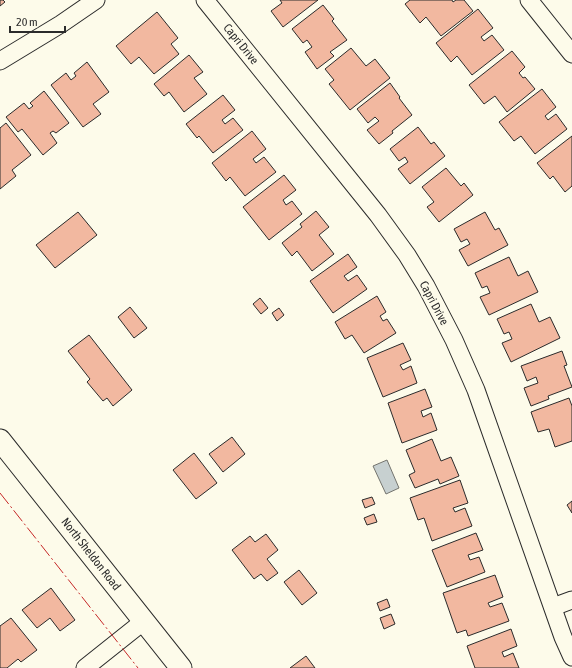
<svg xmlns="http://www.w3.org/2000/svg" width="572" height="668" font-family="'Asap Condensed',sans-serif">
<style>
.water{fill:#c7d0d0;stroke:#74746e}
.building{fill:#f2b8a0;stroke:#2b2b2b}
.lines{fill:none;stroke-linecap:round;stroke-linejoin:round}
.minor-casing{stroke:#2b2b2b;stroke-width:19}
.tertiary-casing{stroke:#2b2b2b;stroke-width:23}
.minor{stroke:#fdfbea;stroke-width:17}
.tertiary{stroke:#fdfbea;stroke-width:21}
.power{stroke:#c62828;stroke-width:1;stroke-dasharray:14 3 2 3;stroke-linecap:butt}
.labels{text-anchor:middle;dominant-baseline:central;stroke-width:3;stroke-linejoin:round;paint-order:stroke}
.street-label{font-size:12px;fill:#2b2b2b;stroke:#fdfbea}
</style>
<rect width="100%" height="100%" fill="#fdfbea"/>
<path class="water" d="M 387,460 L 399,488 L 386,494 L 373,466 Z"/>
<g class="building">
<path d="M 0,0 L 3,0 L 5,2 L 0,6 Z"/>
<path d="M 280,0 L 318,0 L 283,27 L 271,11 L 282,3 Z"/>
<path d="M 410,0 L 452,0 L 453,2 L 456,0 L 464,0 L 473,11 L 441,36 L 426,17 L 420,23 L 405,4 Z"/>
<path d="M 323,5 L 334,19 L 332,21 L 347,40 L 330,52 L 334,56 L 317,69 L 305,52 L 312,47 L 307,40 L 303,43 L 292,29 Z"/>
<path d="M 478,9 L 493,28 L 481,37 L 484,41 L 492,35 L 504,50 L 472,75 L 457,56 L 451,62 L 436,43 Z"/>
<path d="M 157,12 L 178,38 L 171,44 L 179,54 L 154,74 L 139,57 L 131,64 L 116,46 Z"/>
<path d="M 351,48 L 366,66 L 375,59 L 390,78 L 350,110 L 329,84 L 334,80 L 325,69 Z"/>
<path d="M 512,51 L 525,67 L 519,73 L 523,78 L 525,77 L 535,89 L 507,112 L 495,96 L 484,104 L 469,85 Z"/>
<path d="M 189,55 L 203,72 L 194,78 L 207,94 L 184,112 L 169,92 L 164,96 L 154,84 Z"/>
<path d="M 87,62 L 109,92 L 93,104 L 101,114 L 83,127 L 51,85 L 66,73 L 71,80 L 76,76 L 74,73 Z"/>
<path d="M 390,83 L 400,97 L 399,98 L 412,115 L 392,131 L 393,133 L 379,144 L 367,130 L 379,121 L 375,117 L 368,123 L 357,109 Z"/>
<path d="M 542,89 L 556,107 L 545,116 L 548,120 L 556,114 L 567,129 L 535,154 L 521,136 L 514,141 L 499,122 Z"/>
<path d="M 44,91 L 69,123 L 56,133 L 53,131 L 50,133 L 57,143 L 43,155 L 22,129 L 18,132 L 6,117 L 24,103 L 29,109 L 33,106 L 30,103 Z"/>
<path d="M 223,95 L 235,110 L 222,120 L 225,124 L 233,118 L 243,130 L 213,153 L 199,136 L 197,138 L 186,124 Z"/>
<path d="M 6,123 L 31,155 L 12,170 L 16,176 L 0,189 L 0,128 Z"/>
<path d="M 418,127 L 431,144 L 434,142 L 445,156 L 410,184 L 398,169 L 408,162 L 405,157 L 399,161 L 390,149 Z"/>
<path d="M 252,131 L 266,149 L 253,159 L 256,163 L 264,157 L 276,172 L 245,196 L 230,177 L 226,181 L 212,163 Z"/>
<path d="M 572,136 L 572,186 L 565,192 L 553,176 L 550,179 L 537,163 Z"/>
<path d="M 446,168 L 461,186 L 464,183 L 473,195 L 439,222 L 427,207 L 434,202 L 422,187 Z"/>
<path d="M 284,175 L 296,190 L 283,200 L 286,205 L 292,201 L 302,214 L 269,240 L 243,207 Z"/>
<path d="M 316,211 L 329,227 L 319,235 L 334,254 L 312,271 L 297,251 L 292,256 L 282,243 L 302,227 L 300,224 Z"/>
<path d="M 78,212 L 97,235 L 55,268 L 36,245 Z"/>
<path d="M 485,212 L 495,230 L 499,228 L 508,245 L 468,266 L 459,250 L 470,244 L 467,239 L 461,242 L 454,229 Z"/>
<path d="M 348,254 L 357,267 L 344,276 L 348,281 L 357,275 L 367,289 L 333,313 L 310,281 Z"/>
<path d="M 509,257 L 518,276 L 528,271 L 538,292 L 489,315 L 480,297 L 490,293 L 487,286 L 482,288 L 475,273 Z"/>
<path d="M 377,296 L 386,312 L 380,316 L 383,321 L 387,319 L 396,333 L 364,353 L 352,335 L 345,339 L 335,322 Z"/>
<path d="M 260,298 L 268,308 L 261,314 L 253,304 Z"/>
<path d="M 531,304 L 539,322 L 550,317 L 560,338 L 511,362 L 502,343 L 512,339 L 509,332 L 504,334 L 497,319 Z"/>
<path d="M 130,307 L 147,328 L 134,338 L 118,317 Z"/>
<path d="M 279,308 L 284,315 L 277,321 L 272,313 Z"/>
<path d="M 89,335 L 132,390 L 113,406 L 107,398 L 103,401 L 87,382 L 90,379 L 68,351 Z"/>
<path d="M 403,343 L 411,360 L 400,365 L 403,370 L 411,366 L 417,383 L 383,397 L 367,358 Z"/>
<path d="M 562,351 L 567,365 L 564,366 L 572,387 L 548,396 L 549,399 L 531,406 L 524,388 L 538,383 L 536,377 L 527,381 L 521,366 Z"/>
<path d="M 425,389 L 432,407 L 421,411 L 423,417 L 431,413 L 437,430 L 402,443 L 388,403 Z"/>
<path d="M 569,398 L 572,406 L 572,441 L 555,447 L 549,429 L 538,432 L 531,412 Z"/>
<path d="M 232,437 L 245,454 L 223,472 L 209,454 Z"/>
<path d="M 432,439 L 441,461 L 451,457 L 459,476 L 440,484 L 438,479 L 415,488 L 409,475 L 415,472 L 406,450 Z"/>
<path d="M 194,453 L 217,483 L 196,499 L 173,470 Z"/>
<path d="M 460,480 L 468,503 L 453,508 L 455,512 L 465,508 L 472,526 L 432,541 L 424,518 L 418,520 L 410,498 Z"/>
<path d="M 372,497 L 375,504 L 365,508 L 362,500 Z"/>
<path d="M 572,501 L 572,513 L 567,505 Z"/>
<path d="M 374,514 L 377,522 L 367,525 L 364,518 Z"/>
<path d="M 476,533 L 483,550 L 468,555 L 470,560 L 479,557 L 485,572 L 447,587 L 432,550 Z"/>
<path d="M 266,534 L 278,550 L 267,559 L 278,573 L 267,581 L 261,574 L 254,579 L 232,550 L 250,536 L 255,542 Z"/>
<path d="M 299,570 L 317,593 L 302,605 L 284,582 Z"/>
<path d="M 495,575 L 503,597 L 488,603 L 490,607 L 502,603 L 509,621 L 468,636 L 466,630 L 457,633 L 443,593 Z"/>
<path d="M 51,588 L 75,620 L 60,631 L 50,618 L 37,628 L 22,610 Z"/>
<path d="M 387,599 L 390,607 L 380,611 L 377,603 Z"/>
<path d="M 391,614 L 395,624 L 384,629 L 380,618 Z"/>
<path d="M 11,618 L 37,650 L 21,662 L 18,659 L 7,668 L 0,668 L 0,626 Z"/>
<path d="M 511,629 L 517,646 L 502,652 L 504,657 L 513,653 L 519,668 L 475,668 L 467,646 Z"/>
<path d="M 306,656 L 315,668 L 290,668 Z"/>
</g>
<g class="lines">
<defs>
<g id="minor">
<path d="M 205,0 L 378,215 L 407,255 L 426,286 L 454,340 L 476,390 L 563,637 L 572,657"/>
<path d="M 529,0 L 572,54"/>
<path d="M 0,61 L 61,24 L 96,0"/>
<path d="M 553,607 L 572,600"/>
<path d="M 85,668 L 144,621"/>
</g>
<path id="tertiary" d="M 0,440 L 181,668"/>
</defs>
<use href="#minor" class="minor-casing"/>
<use href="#tertiary" class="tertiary-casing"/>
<use href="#minor" class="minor"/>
<use href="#tertiary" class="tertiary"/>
<path class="power" d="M 0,493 L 138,668"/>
</g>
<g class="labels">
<g class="street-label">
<text transform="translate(241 44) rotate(51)">Capri Drive</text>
<text transform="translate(434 303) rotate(62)">Capri Drive</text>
<text transform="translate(91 554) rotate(52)">North Sheldon Road</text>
</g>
</g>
<path d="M10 26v6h55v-6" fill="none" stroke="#2b2b2b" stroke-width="2"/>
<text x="16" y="26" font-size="12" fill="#2b2b2b" stroke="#fdfbea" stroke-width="3" paint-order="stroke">20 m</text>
</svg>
